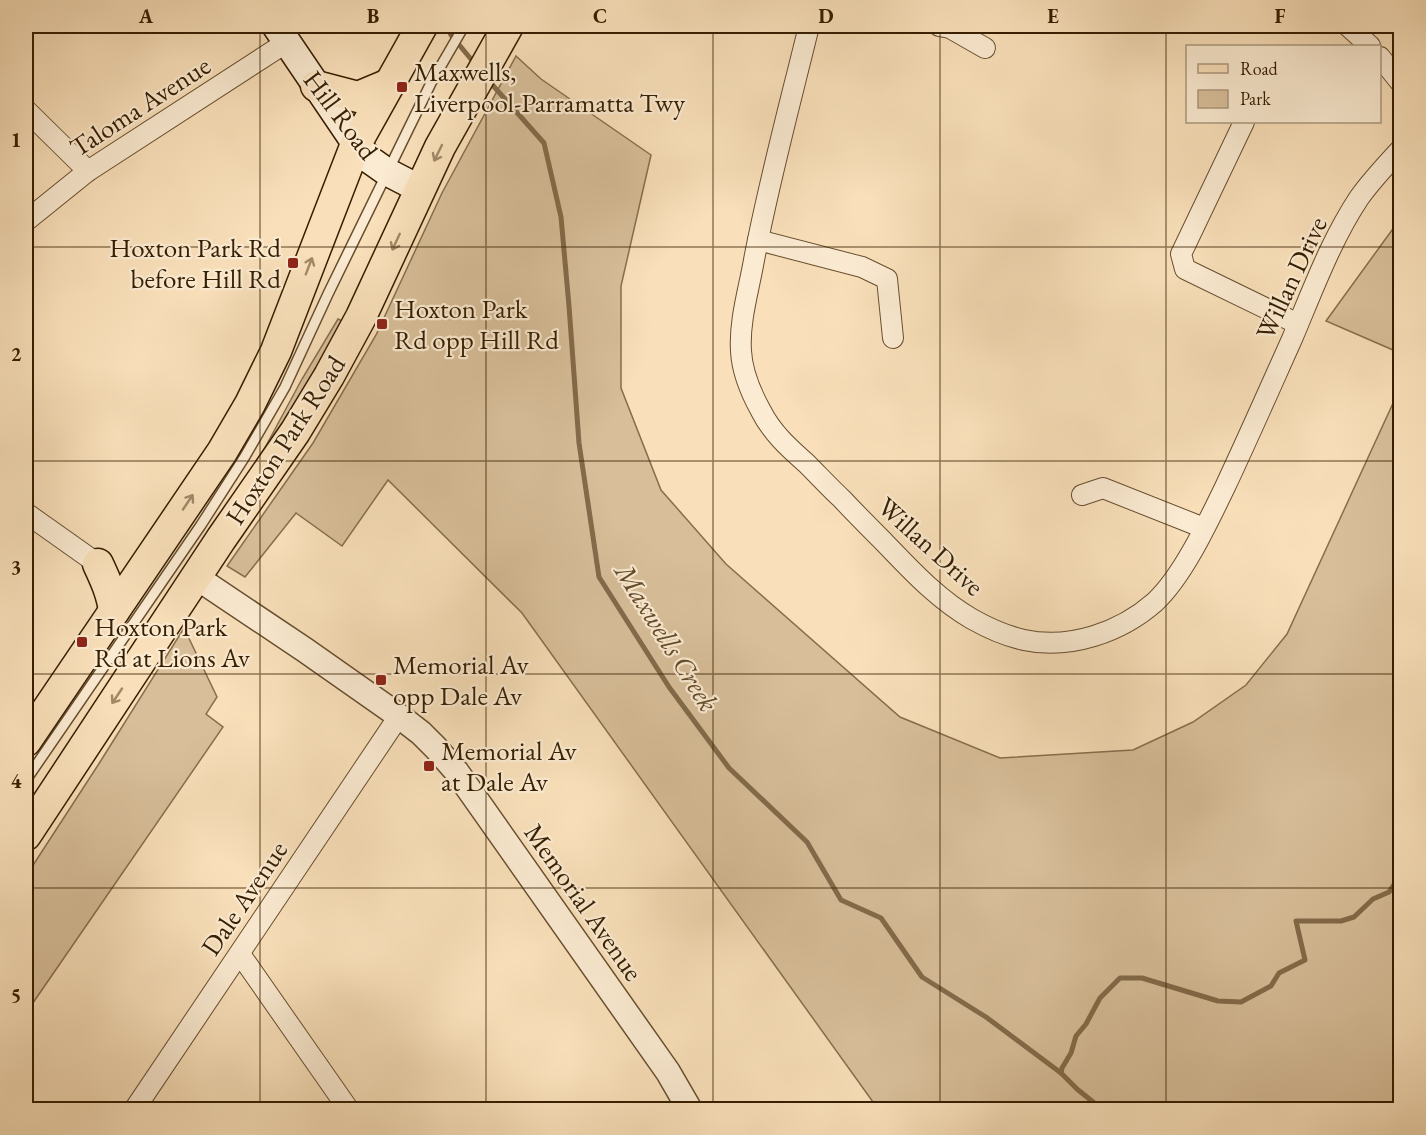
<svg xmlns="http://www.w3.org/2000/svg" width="1426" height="1135" font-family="'EB Garamond',serif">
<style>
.green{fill:#d8bf9a;stroke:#876e4d;stroke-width:1.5}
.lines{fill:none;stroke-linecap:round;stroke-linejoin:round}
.stream{stroke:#836b4a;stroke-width:5}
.service-casing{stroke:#674e2e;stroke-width:12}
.minor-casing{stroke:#674e2e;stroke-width:22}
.tertiary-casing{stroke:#674e2e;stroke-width:27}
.secondary-casing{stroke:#361e00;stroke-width:30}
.primary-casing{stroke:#361e00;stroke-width:33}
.service{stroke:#fbebd2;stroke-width:9}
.minor{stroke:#fbebd2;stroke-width:20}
.tertiary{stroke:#fbebd2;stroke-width:24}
.secondary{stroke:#fbebd2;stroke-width:27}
.primary{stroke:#f9e0ba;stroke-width:30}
.oneway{stroke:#a18966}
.grid{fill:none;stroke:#361e00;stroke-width:1.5;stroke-opacity:0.55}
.poi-dot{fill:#8f2418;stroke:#fbebd2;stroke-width:2}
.labels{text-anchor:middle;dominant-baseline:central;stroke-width:4.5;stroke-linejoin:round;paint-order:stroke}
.poi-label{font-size:27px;fill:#361e00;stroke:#fbebd2;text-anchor:start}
.street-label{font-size:27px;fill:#361e00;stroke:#fbebd2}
.water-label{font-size:28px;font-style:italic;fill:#634b2b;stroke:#fbebd2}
.neatline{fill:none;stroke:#361e00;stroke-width:2}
.grid-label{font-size:20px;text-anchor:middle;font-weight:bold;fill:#361e00}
</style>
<rect width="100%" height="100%" fill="#f9e0ba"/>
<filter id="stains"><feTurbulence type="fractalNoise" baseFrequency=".00333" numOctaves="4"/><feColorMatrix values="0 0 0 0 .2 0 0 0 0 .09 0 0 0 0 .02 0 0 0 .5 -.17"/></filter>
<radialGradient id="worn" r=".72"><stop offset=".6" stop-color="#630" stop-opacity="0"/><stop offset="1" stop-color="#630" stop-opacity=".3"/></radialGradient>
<g class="green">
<path d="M 516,56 L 541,79 L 651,155 L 621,286 L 621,388 L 661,490 L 726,564 L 900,717 L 1000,758 L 1133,750 L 1193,722 L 1246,685 L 1287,634 L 1400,388 L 1400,1109 L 878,1109 L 522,613 L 388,480 L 342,546 L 296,513 L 245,577 L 227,566 L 313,443 L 376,335 L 442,193 Z"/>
<path d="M 1400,219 L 1400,353 L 1326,321 Z"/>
<path d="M 338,319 L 347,323 L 330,356 L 261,455 L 302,379 Z"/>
<path d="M 184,628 L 217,697 L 206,714 L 223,727 L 26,1013 L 26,876 L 100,762 Z"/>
</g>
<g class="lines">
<g class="stream">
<path d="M 447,26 L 451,35 L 475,64"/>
<path d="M 489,81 L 544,143 L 561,217 L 569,306 L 579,443 L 599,577 L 669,687 L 729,768 L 807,842 L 841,900 L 881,918 L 922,977 L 986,1017 L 1061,1073 L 1077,1089 L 1103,1110"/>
<path d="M 1400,661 L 1397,669 L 1400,679"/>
<path d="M 1061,1073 L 1062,1068 L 1071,1053 L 1076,1036 L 1086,1024 L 1100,998 L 1120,978 L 1142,978 L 1218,1001 L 1241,1002 L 1271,986 L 1279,973 L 1305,960 L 1296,921 L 1341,921 L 1354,917 L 1373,899 L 1389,892 L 1400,876"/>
</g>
<defs>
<path id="service" d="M 26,780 L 201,525 L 244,458 L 285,387 L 328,294 L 407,132 L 431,83 L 464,26"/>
<g id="minor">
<path d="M 809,26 C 790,104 769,181 754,260 C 749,289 739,321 741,351 C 742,372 751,393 761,411 C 772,433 789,448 807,464 C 819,476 830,488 842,499 C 855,513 868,526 882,540 C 909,568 937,599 972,619 C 988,628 1006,636 1024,640 C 1070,650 1121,632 1155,602 C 1183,576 1208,522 1225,487 C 1248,438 1270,388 1292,339 C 1312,292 1331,240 1359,198 C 1371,181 1386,165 1400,150"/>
<path d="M 939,26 L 950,28 L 985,48"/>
<path d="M 1348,26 L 1370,46"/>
<path d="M 1380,57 L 1400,82"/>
<path d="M 26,110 L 88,171"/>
<path d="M 1244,122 L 1181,254 L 1185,269 L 1298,324"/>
<path d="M 26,221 L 88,171 L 287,42"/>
<path d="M 758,240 L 862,267 L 887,279 L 893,338"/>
<path d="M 1082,495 L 1103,488 L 1204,528"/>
<path d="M 26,513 L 98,564"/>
<path d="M 240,954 L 349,1110"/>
<path d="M 134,1110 L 399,716"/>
</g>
<path id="tertiary" d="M 196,577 L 305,650 L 399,716 L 421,733 L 436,748 L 456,771 L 668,1072 L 690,1110"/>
<path id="secondary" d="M 276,26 L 356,144 L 370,160 L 387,172 L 420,189"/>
<g id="primary">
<path d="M 316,86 L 358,97 L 389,84"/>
<path d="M 98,564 C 105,579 112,594 114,611"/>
<path d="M 26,741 L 222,452 L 250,404 L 276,351 L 356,144 L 422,26"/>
<path d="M 26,835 L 221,539 L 295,432 L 329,376 L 361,317 L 440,147 L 508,26"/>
</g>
</defs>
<use href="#service" class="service-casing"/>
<use href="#minor" class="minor-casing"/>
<use href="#tertiary" class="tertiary-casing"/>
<use href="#secondary" class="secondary-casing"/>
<use href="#primary" class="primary-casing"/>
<use href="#service" class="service"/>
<use href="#minor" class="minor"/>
<use href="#tertiary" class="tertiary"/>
<use href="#secondary" class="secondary"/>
<use href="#primary" class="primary"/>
</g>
<defs><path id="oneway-shaft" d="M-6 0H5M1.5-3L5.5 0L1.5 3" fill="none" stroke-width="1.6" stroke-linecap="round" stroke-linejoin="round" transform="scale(1.5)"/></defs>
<g class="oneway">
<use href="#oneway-shaft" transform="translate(438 153) rotate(116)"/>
<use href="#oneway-shaft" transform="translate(396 242) rotate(115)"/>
<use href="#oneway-shaft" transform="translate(309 266) rotate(-69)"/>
<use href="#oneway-shaft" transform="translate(188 502) rotate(-56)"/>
<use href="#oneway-shaft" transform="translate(117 696) rotate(124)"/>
</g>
<path class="grid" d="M 260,26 L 260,1110M 486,26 L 486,1110M 713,26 L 713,1110M 940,26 L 940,1110M 1166,26 L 1166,1110M 26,247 L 1400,247M 26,461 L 1400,461M 26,674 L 1400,674M 26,888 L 1400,888"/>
<g class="poi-dot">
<rect x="396" y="81" width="12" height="12" rx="3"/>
<rect x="287" y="257" width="12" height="12" rx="3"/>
<rect x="376" y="318" width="12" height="12" rx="3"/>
<rect x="76" y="636" width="12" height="12" rx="3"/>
<rect x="375" y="674" width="12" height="12" rx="3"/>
<rect x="423" y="760" width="12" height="12" rx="3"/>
</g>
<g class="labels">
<g class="poi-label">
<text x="414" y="71">Maxwells,<tspan x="414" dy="31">Liverpool-Parramatta Twy</tspan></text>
<text x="281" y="247" text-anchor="end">Hoxton Park Rd<tspan x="281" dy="31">before Hill Rd</tspan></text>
<text x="394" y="308">Hoxton Park<tspan x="394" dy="31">Rd opp Hill Rd</tspan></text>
<text x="94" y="626">Hoxton Park<tspan x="94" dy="31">Rd at Lions Av</tspan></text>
<text x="393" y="664">Memorial Av<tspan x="393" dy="31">opp Dale Av</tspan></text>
<text x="441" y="750">Memorial Av<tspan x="441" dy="31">at Dale Av</tspan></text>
</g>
<g class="street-label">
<text transform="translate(140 106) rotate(-33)">Taloma Avenue</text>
<text transform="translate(341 115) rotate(53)">Hill Road</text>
<text transform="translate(1291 278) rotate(-65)">Willan Drive</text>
<text transform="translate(285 440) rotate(-57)">Hoxton Park Road</text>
<text transform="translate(931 546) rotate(42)">Willan Drive</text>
<text transform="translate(244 898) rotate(-56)">Dale Avenue</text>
<text transform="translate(584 902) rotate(55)">Memorial Avenue</text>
</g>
<g class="water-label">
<text transform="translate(667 637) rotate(58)">Maxwells Creek</text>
</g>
</g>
<rect width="1426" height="1135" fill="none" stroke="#f9e0ba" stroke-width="66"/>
<rect x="1186" y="45" width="195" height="78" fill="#fbebd2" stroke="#ac997e" stroke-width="1.5"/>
<rect x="1198" y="64" width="30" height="9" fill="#f9e0ba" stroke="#ac997e" stroke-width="1.5"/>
<text x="1240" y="75" font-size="18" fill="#361e00">Road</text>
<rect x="1198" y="90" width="30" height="18" fill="#d8bf9a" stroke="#ac997e" stroke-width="1.5"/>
<text x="1240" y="105" font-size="18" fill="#361e00">Park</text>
<rect x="33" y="33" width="1360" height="1069" class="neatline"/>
<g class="grid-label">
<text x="146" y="23">A</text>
<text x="373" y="23">B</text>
<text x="600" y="23">C</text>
<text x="826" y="23">D</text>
<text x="1053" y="23">E</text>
<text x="1280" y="23">F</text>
<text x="16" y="147">1</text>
<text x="16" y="361">2</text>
<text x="16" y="574">3</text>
<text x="16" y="788">4</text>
<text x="16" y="1002">5</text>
</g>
<rect width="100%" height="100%" filter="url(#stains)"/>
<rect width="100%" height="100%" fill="url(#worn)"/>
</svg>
